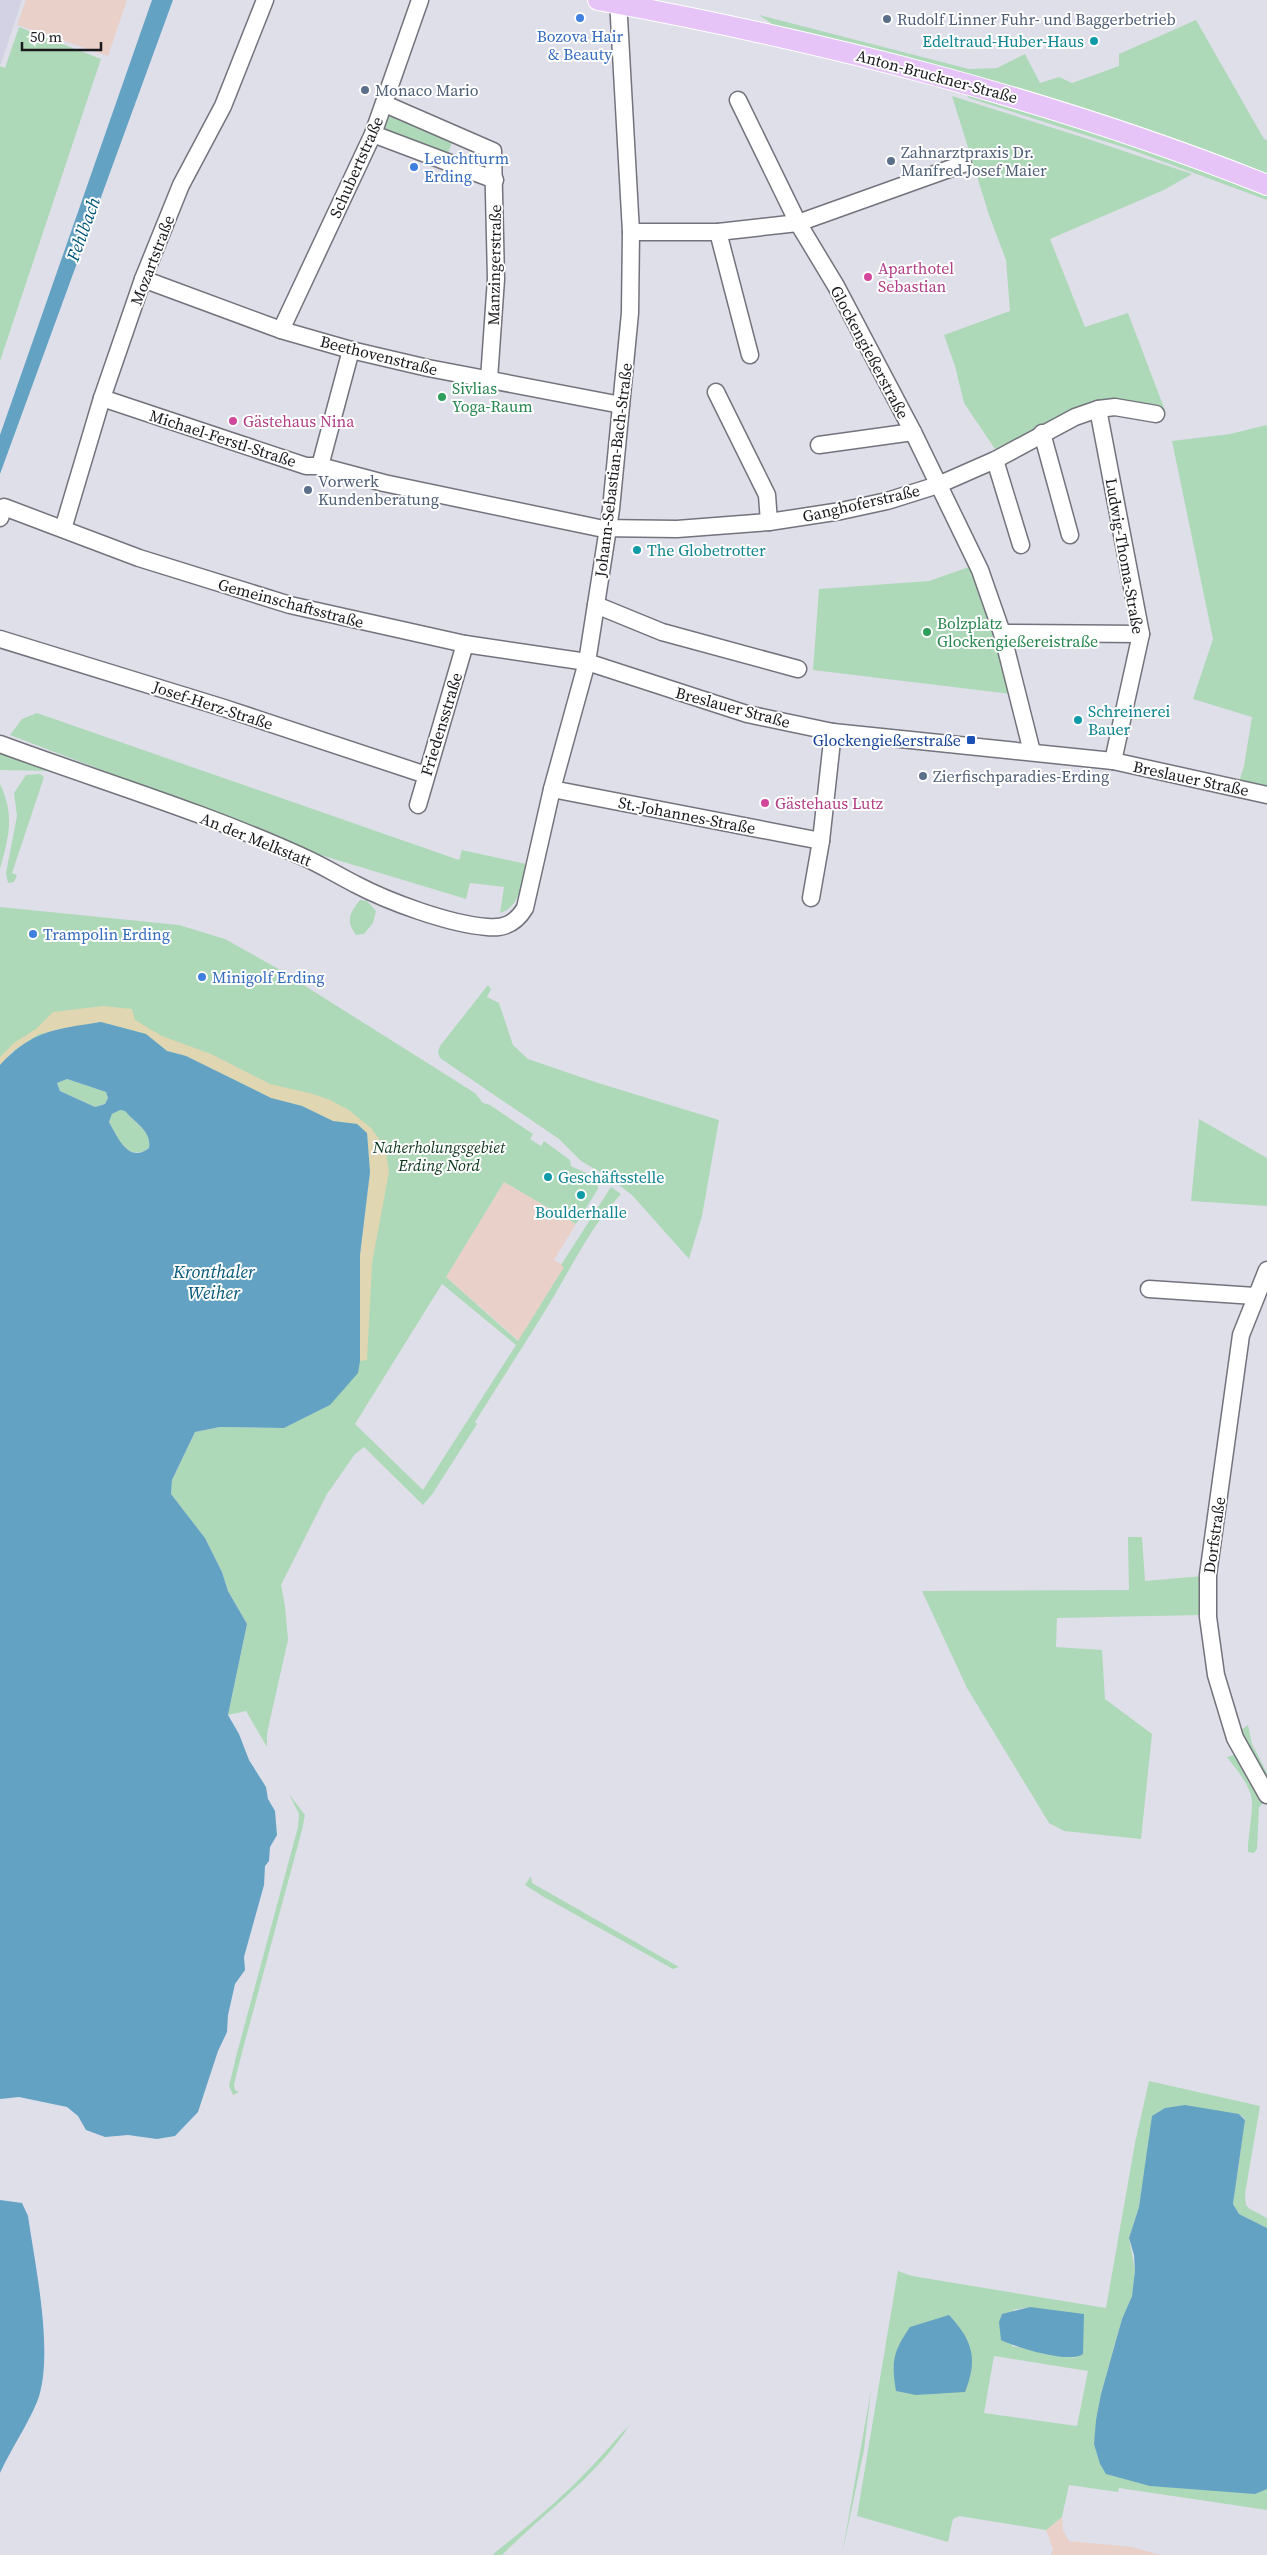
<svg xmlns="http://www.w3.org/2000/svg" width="1267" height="2555" font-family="'Source Serif 4',serif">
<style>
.industrial{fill:#e9d0c9}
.built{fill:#d2d2e4}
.green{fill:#aed9b8;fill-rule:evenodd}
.sand{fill:#e0d6b2}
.water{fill:#64a2c4;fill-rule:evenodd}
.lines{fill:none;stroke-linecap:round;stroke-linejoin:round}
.minor-casing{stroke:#73737d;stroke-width:19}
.major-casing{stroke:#fff;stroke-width:22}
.minor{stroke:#fff;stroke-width:16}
.major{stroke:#e6c4f7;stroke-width:20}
.shop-dot{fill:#3f7fe0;stroke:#fff;stroke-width:2}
.service-dot{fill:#5c6f8a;stroke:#fff;stroke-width:2}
.culture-dot{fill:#0f9aa8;stroke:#fff;stroke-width:2}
.hotel-dot{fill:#d1479c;stroke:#fff;stroke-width:2}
.leisure-dot{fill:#2e9e5b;stroke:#fff;stroke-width:2}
.transit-dot{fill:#1a4fb4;stroke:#fff;stroke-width:2}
.labels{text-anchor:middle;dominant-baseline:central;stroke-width:4;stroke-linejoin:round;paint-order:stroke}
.service-label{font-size:16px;fill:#4e5e75;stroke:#fff;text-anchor:start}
.shop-label{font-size:16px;fill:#366cbe;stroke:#fff;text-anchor:start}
.culture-label{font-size:16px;fill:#0d838f;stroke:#fff;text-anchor:start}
.street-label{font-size:16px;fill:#1a1a1e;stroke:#fff}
.hotel-label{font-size:16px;fill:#b23c85;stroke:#fff;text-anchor:start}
.leisure-label{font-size:16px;fill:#27864d;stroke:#fff;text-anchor:start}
.transit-label{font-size:16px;fill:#164399;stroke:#fff;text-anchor:end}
.park-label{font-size:16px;font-style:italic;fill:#0c361b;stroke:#fff}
.water-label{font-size:18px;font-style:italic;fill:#005578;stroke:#fff}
</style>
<rect width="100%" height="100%" fill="#dfdfea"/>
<g class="industrial">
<path d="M 26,0 L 127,0 L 108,56 L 17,25 Z"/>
<path d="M 504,1182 L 576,1224 L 554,1260 L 565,1266 L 519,1341 L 446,1277 Z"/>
<path d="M 1062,2517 L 1063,2530 L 1069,2541 L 1132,2547 L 1161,2555 L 1051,2555 L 1053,2549 L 1046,2530 Z"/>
</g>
<path class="built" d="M 0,0 L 22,0 L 1,64 L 0,64 Z"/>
<g class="green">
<path d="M 759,15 L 969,69 L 997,68 L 1025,54 L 1040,83 L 1059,77 L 1072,83 L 1119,66 L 1119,54 L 1196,20 L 1264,139 L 1267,140 L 1267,173 L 1119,122 L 779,29 Z"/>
<path d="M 19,27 L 101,59 L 0,361 L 0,66 L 5,68 Z"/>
<path d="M 966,94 L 1095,130 L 1267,192 L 1267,200 L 1129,149 L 969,98 Z"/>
<path d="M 952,96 L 1088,139 L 1192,174 L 1164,190 L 1050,239 L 1085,327 L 1128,313 L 1166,413 L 1126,401 L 1094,400 L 995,449 L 964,403 L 955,366 L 944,335 L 1010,311 L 1006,260 L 989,215 Z"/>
<path d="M 388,112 L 454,138 L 446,158 L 379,130 Z"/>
<path d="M 1267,425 L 1267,789 L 1239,782 L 1244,766 L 1252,717 L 1193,699 L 1213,639 L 1172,441 L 1230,434 Z"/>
<path d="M 969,567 L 989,618 L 1011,694 L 813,670 L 819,589 L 929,581 Z"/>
<path d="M 37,713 L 459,860 L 462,850 L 526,864 C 522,883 521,906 500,913 L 504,887 L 470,883 L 466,899 L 281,843 L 154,790 L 10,735 L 22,719 Z"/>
<path d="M 0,749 L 54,771 L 0,770 Z"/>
<path d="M 40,774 L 44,777 L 12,873 L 17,875 L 14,882 L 8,883 L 6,873 L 17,816 L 14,793 L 26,775 Z"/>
<path d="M 0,784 C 15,816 9,836 0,869 Z"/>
<path d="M 360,900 L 367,901 L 376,911 L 373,923 L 364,934 L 356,935 C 345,920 350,913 360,900 Z"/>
<path d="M 0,907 L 179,925 L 225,939 L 275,967 L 475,1093 L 483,1103 L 490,1105 L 533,1134 L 530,1139 L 541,1146 L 544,1141 L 570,1160 L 571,1166 C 581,1172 598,1174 598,1189 L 576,1224 L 504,1182 L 446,1277 L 518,1341 L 564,1267 L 561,1265 L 611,1187 L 621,1194 C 593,1224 575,1260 554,1296 C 529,1338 501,1380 475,1422 L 477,1424 L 433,1493 L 423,1505 L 364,1447 L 355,1454 L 327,1494 L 281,1585 L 285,1606 L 288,1640 L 267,1733 L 267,1747 L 246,1711 L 228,1715 L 247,1624 L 228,1591 L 222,1572 L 205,1538 L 171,1494 L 172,1480 L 195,1432 L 220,1427 L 284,1428 L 330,1405 L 360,1255 L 370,1172 L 13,1051 L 0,1065 ZM 442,1284 L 516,1345 L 423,1490 L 355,1424 Z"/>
<path d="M 488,985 L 491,989 L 487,997 L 499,1003 L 513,1045 L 528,1059 L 595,1082 L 719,1120 L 702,1216 L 689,1259 L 632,1195 L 607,1176 L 581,1161 L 559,1139 L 440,1058 L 438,1052 L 440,1046 Z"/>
<path d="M 67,1079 L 106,1092 L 108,1098 L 105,1104 L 95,1107 L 60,1091 L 57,1083 Z"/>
<path d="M 120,1110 L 125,1111 C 135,1123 152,1131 149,1148 C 128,1163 118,1138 109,1122 L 112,1114 Z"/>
<path d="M 1199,1119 L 1267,1158 L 1267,1206 L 1191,1201 Z"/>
<path d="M 1128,1537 L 1142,1537 L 1145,1581 L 1203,1576 L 1200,1615 L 1057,1618 L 1056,1647 L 1102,1650 L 1105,1699 L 1152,1734 L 1141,1839 L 1064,1831 L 1049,1823 L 967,1688 L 922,1591 L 1129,1590 Z"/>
<path d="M 1248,1725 L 1252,1744 L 1267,1773 L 1267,1787 L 1241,1730 Z"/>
<path d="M 1234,1755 L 1239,1757 L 1265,1801 L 1259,1807 L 1257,1849 L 1254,1853 L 1248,1852 L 1248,1845 C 1253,1795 1259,1798 1227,1757 Z"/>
<path d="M 289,1794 L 305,1815 L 302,1830 L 240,2060 L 234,2085 L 235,2090 L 239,2092 L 233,2095 L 229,2086 L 237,2053 L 298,1827 L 299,1814 Z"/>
<path d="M 531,1876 L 532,1883 L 679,1967 L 673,1969 L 544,1897 L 525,1885 Z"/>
<path d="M 1149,2081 L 1260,2106 L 1245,2194 L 1246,2205 L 1250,2209 L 1267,2218 L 1267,2228 L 1239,2214 L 1233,2204 L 1245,2119 L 1239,2114 L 1143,2182 L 1139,2207 L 1129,2238 L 1135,2270 L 1132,2296 L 1122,2319 L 1101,2394 L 1094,2444 L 1150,2486 L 1267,2489 L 1267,2510 L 1119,2488 L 1118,2492 L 1069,2485 L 1062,2517 L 1046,2530 L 959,2516 L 953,2519 L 948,2542 L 857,2516 L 898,2271 L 912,2276 L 1106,2308 L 1135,2143 ZM 1030,2307 L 1075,2358 L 1012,2346 L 1013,2310 ZM 994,2356 L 1088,2371 L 1077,2426 L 984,2413 ZM 892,2366 L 935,2393 L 916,2395 Z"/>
<path d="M 871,2390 L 864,2450 L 842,2555 Z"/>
<path d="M 629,2426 C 596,2477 544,2513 502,2555 L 492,2555 C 527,2527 562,2498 593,2465 C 606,2452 616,2438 629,2426 Z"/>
</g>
<path class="sand" d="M 103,1006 L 132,1009 L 135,1020 L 162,1036 L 211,1054 L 270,1084 L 313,1094 L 330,1100 L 349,1110 L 371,1128 L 385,1147 L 389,1172 L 372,1263 L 367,1360 L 360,1361 L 360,1255 L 370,1172 L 367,1133 L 357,1124 L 333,1121 L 302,1106 L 271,1098 L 186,1056 L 167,1051 L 146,1034 L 101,1022 L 39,1034 L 13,1051 L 0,1065 L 0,1057 L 14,1043 L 36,1029 L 53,1012 Z"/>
<g class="water">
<path d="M 152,0 L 173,0 L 0,474 L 0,435 Z"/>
<path d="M 101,1022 L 146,1034 L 167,1051 L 186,1056 L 271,1098 L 302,1106 L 333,1121 L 357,1124 L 367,1133 L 370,1172 L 360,1255 L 360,1361 L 358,1373 L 330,1405 L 284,1428 L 220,1427 L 195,1432 L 172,1480 L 171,1494 L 205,1538 L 222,1572 L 228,1591 L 247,1624 L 228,1715 L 239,1734 L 249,1760 L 266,1787 L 268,1799 L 275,1811 L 277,1835 L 270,1847 L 269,1861 L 265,1866 L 264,1885 L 244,1957 L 245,1970 L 235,1984 L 228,2015 L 227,2032 L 218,2051 L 198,2112 L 175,2136 L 157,2139 L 128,2135 L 105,2137 L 86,2130 L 78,2116 L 67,2107 L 19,2097 L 0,2099 L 0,1065 C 32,1030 57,1029 101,1022 ZM 67,1079 L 106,1092 L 108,1098 L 105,1104 L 95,1107 L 60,1091 L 57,1083 ZM 120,1110 L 125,1111 C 135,1123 152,1131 149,1148 C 129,1164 118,1138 109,1122 L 112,1114 Z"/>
<path d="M 1185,2105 L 1239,2114 L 1245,2120 L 1233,2204 L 1239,2214 L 1267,2228 L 1267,2489 L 1255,2494 L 1150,2486 L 1106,2474 L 1100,2464 L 1094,2444 L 1096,2420 L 1101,2394 L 1122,2319 L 1132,2296 L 1135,2270 L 1134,2255 L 1129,2238 L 1139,2207 L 1152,2116 L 1165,2108 Z"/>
<path d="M 0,2200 L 22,2203 L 28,2216 C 35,2265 55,2357 37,2402 C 27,2426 11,2449 0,2473 Z"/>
<path d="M 1030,2307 L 1084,2314 L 1083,2354 C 1070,2364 1015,2347 1001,2340 L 999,2322 L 1002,2314 Z"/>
<path d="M 949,2315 C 973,2341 978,2359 965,2392 L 916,2395 L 896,2391 C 891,2361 893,2352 910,2327 Z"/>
</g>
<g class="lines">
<defs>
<g id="minor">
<path d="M 738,100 L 798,223 L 836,286 L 913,432 L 980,570 L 1002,633 L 1032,752"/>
<path d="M 385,104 L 493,151 L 496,279 L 489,379"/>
<path d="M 373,134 L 495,180"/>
<path d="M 631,232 L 718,232 L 798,223 L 963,164"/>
<path d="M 718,232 L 750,355"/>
<path d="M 143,279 L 281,330 L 351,350 L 428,368 L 621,405"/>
<path d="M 281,330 L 373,134 L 420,0"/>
<path d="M 716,392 L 767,495 L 769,522"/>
<path d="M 102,398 L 306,466 L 320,466 L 384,483 L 599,528 L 677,529 L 769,522 L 841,511 L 887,501 L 938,485 L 995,460 L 1075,417 L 1098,409 L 1115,407 L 1156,414"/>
<path d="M 1098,409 L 1141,634 L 1113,761"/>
<path d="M 1042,433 L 1070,535"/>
<path d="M 819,445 L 913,432"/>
<path d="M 995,460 L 1021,545"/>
<path d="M 320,466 L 351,350"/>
<path d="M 0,518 L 4,507 L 139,558 L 290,605 L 465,644 L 587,662 L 747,714 L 833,732 L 1113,761 L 1267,795"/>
<path d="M 63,529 L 102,398 L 143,279 L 181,185 L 223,106 L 265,0"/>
<path d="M 596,605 L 662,632 L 798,669"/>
<path d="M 1002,633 L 1141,634"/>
<path d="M 0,639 L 224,708 L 426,775"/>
<path d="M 0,744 C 100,781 204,812 301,856 C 320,864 337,875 355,884 C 389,902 449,924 487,927 C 504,929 516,923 525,908 L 552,789 L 587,662 L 611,509 L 630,313 L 631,232 L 618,0"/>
<path d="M 552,789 L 821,841"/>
<path d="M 418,805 L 465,644"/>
<path d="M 811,898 L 821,841 L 833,732"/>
<path d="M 1267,1270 L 1241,1335 L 1208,1575 L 1208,1617 L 1216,1675 L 1235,1738 L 1267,1795"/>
<path d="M 1149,1289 L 1255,1296"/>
</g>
<path id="major" d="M 598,0 C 827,42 1051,99 1267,185"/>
</defs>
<use href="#minor" class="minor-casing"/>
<use href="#major" class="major-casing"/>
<use href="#minor" class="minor"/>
<use href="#major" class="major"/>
</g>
<g class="shop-dot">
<circle cx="580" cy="18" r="5"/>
<circle cx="414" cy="167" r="5"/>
<circle cx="33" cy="934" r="5"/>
<circle cx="202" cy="977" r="5"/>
</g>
<g class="service-dot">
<circle cx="887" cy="19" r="5"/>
<circle cx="365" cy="90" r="5"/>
<circle cx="891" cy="161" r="5"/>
<circle cx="308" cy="490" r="5"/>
<circle cx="923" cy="776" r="5"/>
</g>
<g class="culture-dot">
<circle cx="1094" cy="41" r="5"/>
<circle cx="637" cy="550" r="5"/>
<circle cx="1078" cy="720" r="5"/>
<circle cx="548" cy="1177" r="5"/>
<circle cx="581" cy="1195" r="5"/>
</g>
<g class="hotel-dot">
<circle cx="868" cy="277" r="5"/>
<circle cx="233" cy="421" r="5"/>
<circle cx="765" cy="803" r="5"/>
</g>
<g class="leisure-dot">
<circle cx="442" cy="397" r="5"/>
<circle cx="927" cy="632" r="5"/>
</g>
<rect class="transit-dot" x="966" y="735" width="10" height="10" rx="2.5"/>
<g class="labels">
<g class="service-label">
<text x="897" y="19">Rudolf Linner Fuhr- und Baggerbetrieb</text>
<text x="375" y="90">Monaco Mario</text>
<text x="901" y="152">Zahnarztpraxis Dr.<tspan x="901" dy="18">Manfred Josef Maier</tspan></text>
<text x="318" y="481">Vorwerk<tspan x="318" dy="18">Kundenberatung</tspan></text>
<text x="933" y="776">Zierfischparadies-Erding</text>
</g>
<g class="shop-label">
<text x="580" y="36" text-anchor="middle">Bozova Hair<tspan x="580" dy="18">&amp; Beauty</tspan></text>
<text x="424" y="158">Leuchtturm<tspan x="424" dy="18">Erding</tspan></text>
<text x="43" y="934">Trampolin Erding</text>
<text x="212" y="977">Minigolf Erding</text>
</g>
<g class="culture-label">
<text x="1084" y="41" text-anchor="end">Edeltraud-Huber-Haus</text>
<text x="647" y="550">The Globetrotter</text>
<text x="1088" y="711">Schreinerei<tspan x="1088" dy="18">Bauer</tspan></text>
<text x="558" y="1177">Geschäftsstelle</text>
<text x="581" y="1212" text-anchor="middle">Boulderhalle</text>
</g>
<g class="street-label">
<text transform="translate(937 76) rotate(15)">Anton-Bruckner-Straße</text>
<text transform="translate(356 167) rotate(-66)">Schubertstraße</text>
<text transform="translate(152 260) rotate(-69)">Mozartstraße</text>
<text transform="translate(494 265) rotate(-89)">Manzingerstraße</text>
<text transform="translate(870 352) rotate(62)">Glockengießerstraße</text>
<text transform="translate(379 355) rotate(14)">Beethovenstraße</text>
<text transform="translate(223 438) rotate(18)">Michael-Ferstl-Straße</text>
<text transform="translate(613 470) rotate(-83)">Johann-Sebastian-Bach-Straße</text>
<text transform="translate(861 503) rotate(-13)">Ganghoferstraße</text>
<text transform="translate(1125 556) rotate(80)">Ludwig-Thoma-Straße</text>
<text transform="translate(291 603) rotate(15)">Gemeinschaftsstraße</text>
<text transform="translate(213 705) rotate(18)">Josef-Herz-Straße</text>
<text transform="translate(733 707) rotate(15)">Breslauer Straße</text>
<text transform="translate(441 724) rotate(-73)">Friedensstraße</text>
<text transform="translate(1191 778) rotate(12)">Breslauer Straße</text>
<text transform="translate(687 815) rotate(11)">St.-Johannes-Straße</text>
<text transform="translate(256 839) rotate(22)">An der Melkstatt</text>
<text transform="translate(1214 1535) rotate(-82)">Dorfstraße</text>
</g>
<g class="hotel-label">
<text x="878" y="268">Aparthotel<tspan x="878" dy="18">Sebastian</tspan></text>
<text x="243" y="421">Gästehaus Nina</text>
<text x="775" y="803">Gästehaus Lutz</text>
</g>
<g class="leisure-label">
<text x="452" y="388">Sivlias<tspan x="452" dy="18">Yoga-Raum</tspan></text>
<text x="937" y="623">Bolzplatz<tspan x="937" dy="18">Glockengießereistraße</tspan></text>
</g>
<g class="transit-label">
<text x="961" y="740">Glockengießerstraße</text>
</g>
<g class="park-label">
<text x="439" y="1147">Naherholungsgebiet<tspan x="439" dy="18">Erding Nord</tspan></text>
</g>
<g class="water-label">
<text transform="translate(83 229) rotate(-70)">Fehlbach</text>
<text x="214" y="1271">Kronthaler<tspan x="214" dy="21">Weiher</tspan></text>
</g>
</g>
<path d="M22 42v8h79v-8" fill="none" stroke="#1a1a1e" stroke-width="2.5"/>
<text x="30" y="42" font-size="15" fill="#1a1a1e" stroke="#ffffff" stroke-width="4" paint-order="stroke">50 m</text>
</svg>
